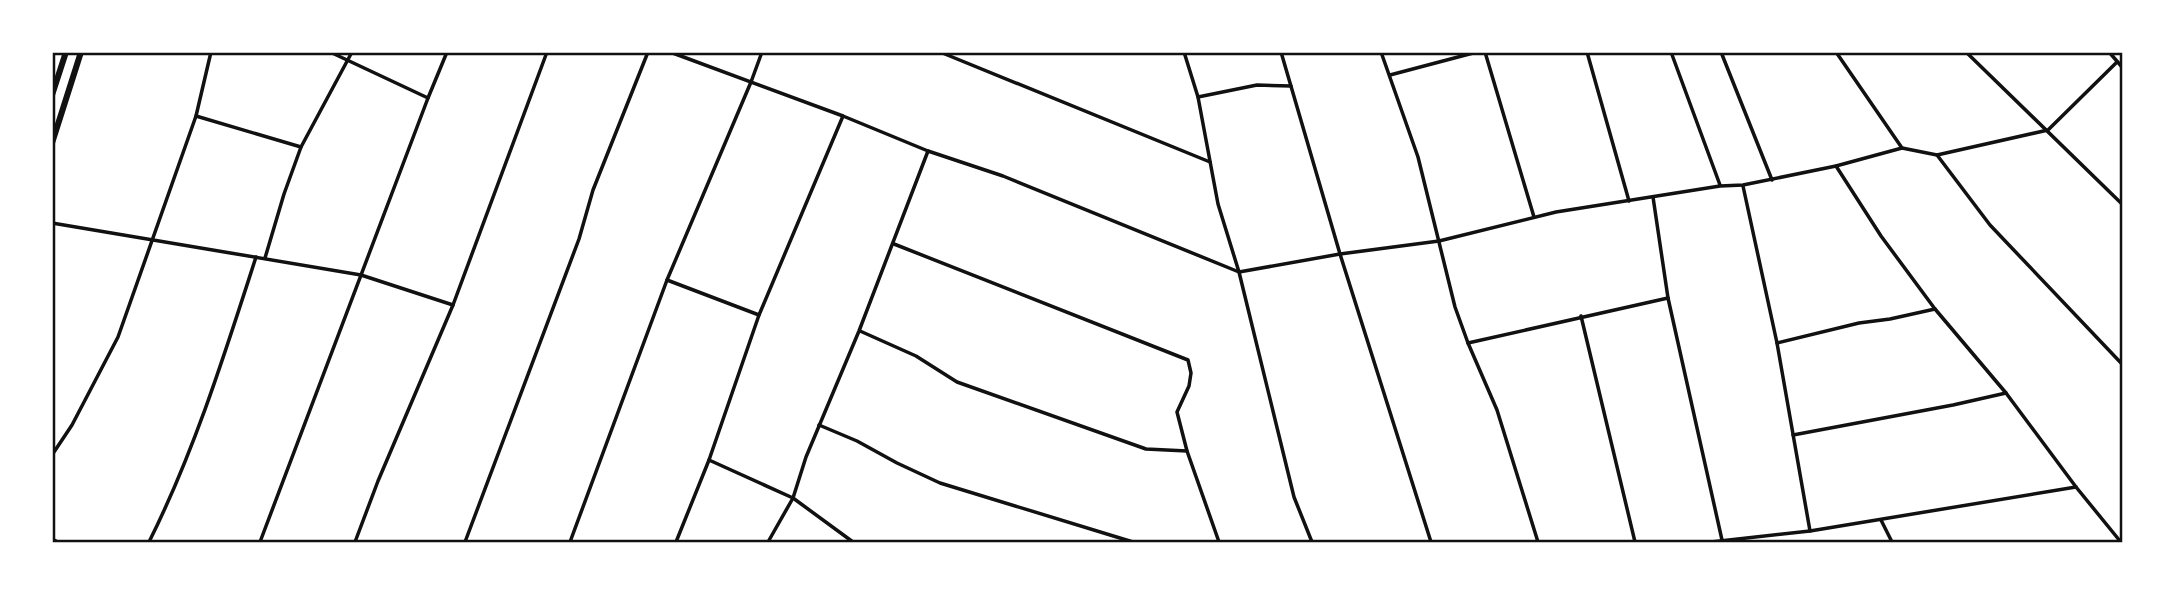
<svg xmlns="http://www.w3.org/2000/svg" width="2175" height="595" font-family="Lato,sans-serif">
<style>
.lines{fill:none;stroke-linecap:round;stroke-linejoin:round}
.minor{stroke:#111;stroke-width:3.5}
.primary{stroke:#111;stroke-width:6}
.neatline{fill:none;stroke:#111;stroke-width:2.5}
</style>
<rect width="100%" height="100%" fill="#fff"/>
<g class="lines">
<g class="minor">
<path d="M 330,52 L 428,98"/>
<path d="M 670,52 L 843,116 L 928,151"/>
<path d="M 940,52 L 1210,162"/>
<path d="M 1184,52 L 1198,97 L 1218,204 L 1239,272 L 1294,497 L 1312,542"/>
<path d="M 1281,52 L 1340,254 L 1431,542"/>
<path d="M 1381,52 L 1418,157 L 1455,307 L 1468,343 L 1497,410 L 1538,542"/>
<path d="M 1485,52 L 1534,217"/>
<path d="M 1587,52 L 1629,201"/>
<path d="M 1671,52 L 1720,185"/>
<path d="M 1721,52 L 1772,180"/>
<path d="M 1836,52 L 1902,148"/>
<path d="M 1966,52 L 2122,204"/>
<path d="M 2109,52 L 2122,67"/>
<path d="M 1390,75 L 1477,52"/>
<path d="M 1198,97 L 1257,85 L 1291,86"/>
<path d="M 196,116 L 301,147"/>
<path d="M 1937,155 L 1990,225 L 2122,364"/>
<path d="M 1836,166 L 1881,236 L 1935,309 L 2006,393 L 2076,487 L 2120,541"/>
<path d="M 1743,186 L 1777,343 L 1810,531"/>
<path d="M 1653,197 L 1668,298 L 1722,540"/>
<path d="M 52,223 L 361,275 L 453,305"/>
<path d="M 894,244 L 1188,360 L 1191,373 L 1189,386 L 1177,412 L 1187,451 L 1219,542"/>
<path d="M 265,258 L 284,194 L 301,147 L 352,52"/>
<path d="M 667,280 L 759,315"/>
<path d="M 1581,316 L 1635,542"/>
<path d="M 860,331 L 916,356 L 957,382 L 1146,449 L 1187,451"/>
<path d="M 1468,343 L 1668,298"/>
<path d="M 1777,343 L 1859,323 L 1890,319 L 1935,309"/>
<path d="M 819,425 L 857,441 L 897,463 L 940,483 L 1133,542"/>
<path d="M 1793,435 L 1953,405 L 2006,393"/>
<path d="M 52,455 L 72,425 L 118,337 L 196,116 L 211,52"/>
<path d="M 709,460 L 793,498 L 853,542"/>
<path d="M 1881,520 L 1892,542"/>
<path d="M 52,539 L 58,542"/>
<path d="M 149,542 C 194,452 225,353 256,257"/>
<path d="M 260,542 L 428,98 L 447,52"/>
<path d="M 355,542 L 378,481 L 453,305 L 547,52"/>
<path d="M 465,542 L 579,239 L 593,190 L 648,52"/>
<path d="M 570,542 L 667,280 L 751,82 L 762,52"/>
<path d="M 676,542 L 709,460 L 759,315 L 843,116"/>
<path d="M 768,542 L 793,498 L 806,457 L 859,331 L 928,151 L 1003,176 L 1239,272 L 1340,254 L 1439,241 L 1556,212 L 1720,186 L 1743,185 L 1836,166 L 1902,148 L 1937,155 L 2048,130 L 2117,62"/>
<path d="M 1711,542 L 1810,531 L 2076,487"/>
</g>
<g class="primary">
<path d="M 52,95 L 66,52"/>
<path d="M 52,143 L 81,52"/>
</g>
</g>
<rect width="2175" height="595" fill="none" stroke="#ffffff" stroke-width="108"/>
<rect x="54" y="54" width="2067" height="487" class="neatline"/>
</svg>
